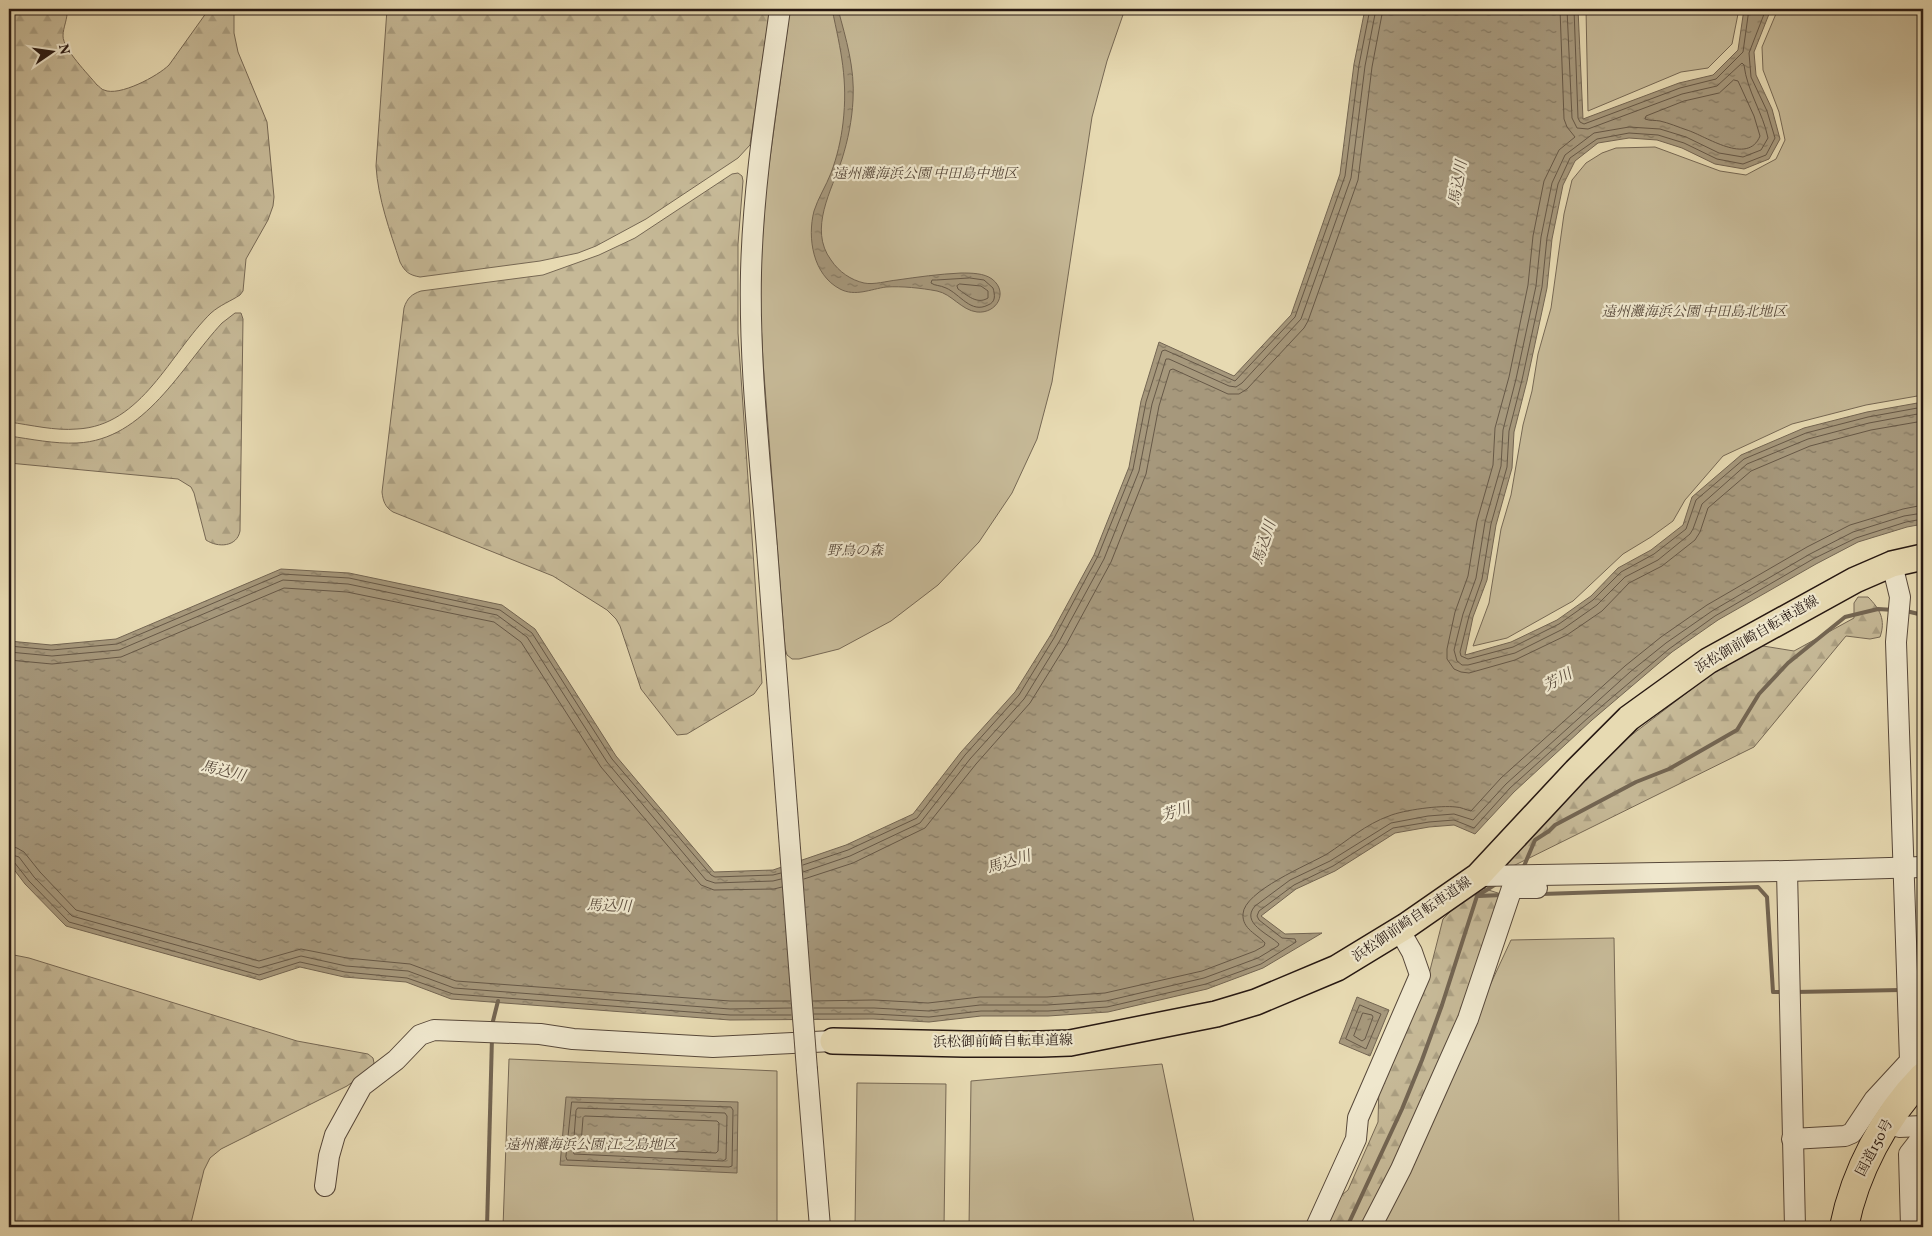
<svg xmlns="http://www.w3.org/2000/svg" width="1932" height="1236" font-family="Vollkorn,'Noto Serif JP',serif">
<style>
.forest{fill:url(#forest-firs);stroke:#766854}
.green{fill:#c6b997;stroke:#766854}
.water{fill:url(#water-ripples);stroke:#736552}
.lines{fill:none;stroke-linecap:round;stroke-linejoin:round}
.shore{stroke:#665847;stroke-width:1}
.stream{stroke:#736552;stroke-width:4}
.minor-casing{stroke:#57483a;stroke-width:22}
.major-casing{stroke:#271812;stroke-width:28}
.highway-casing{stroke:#271812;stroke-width:30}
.minor{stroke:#efe7cd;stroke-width:20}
.major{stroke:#e7dab2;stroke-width:25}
.highway{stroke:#e7dab2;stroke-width:28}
.minor-bridge-casing{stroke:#57483a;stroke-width:22;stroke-linecap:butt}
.minor-bridge{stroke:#efe7cd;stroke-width:20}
.labels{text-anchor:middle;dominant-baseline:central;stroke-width:4.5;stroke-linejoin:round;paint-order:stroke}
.park-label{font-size:14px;font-style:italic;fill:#57483a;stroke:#efe7cd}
.street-label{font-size:14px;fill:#271812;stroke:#efe7cd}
.water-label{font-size:15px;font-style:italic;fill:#5a4b3c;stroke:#efe7cd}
</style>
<defs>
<pattern id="forest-firs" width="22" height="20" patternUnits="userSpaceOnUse" patternTransform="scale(1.25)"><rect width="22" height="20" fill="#c6b997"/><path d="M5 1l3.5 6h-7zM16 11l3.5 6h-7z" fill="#aa9e81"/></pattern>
<pattern id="water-ripples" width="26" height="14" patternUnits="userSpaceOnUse" patternTransform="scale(1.25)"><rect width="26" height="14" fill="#a6987c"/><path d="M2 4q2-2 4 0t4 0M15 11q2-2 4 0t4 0" fill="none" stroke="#877b64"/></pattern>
</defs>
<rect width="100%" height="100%" fill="#e7dab2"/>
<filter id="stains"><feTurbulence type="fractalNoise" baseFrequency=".004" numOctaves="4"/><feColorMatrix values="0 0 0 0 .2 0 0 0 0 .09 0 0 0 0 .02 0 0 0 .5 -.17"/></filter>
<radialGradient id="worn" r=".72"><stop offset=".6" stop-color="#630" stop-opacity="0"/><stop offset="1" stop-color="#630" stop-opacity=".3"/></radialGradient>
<g class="forest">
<path d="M 9,9 L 67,9 C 68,19 63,27 63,36 C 63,49 89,75 97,85 C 99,86 102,90 104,90 C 119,97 158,76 169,65 L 209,9 L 234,9 L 234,33 L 238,52 L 267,122 L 274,197 L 273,206 L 268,220 L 246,259 L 243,291 L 240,295 C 231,301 220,305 211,313 C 170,353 142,426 77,429 C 55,431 31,425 9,422 Z"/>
<path d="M 387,9 L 770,9 L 750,145 L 738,158 L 646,219 L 596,246 L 578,253 L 540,261 L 420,277 C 409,275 405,272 400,262 C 390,231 378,199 376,166 Z"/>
<path d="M 738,173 L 742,176 L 743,181 L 738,244 L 738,333 L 762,683 L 754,694 L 687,734 L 677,735 L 641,689 L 620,626 L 616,619 L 607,610 L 553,576 L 393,512 C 385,507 383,501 382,492 L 404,308 C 407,298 412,294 421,291 L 543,275 L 599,255 L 635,238 L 732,174 Z"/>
<path d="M 235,313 L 241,313 L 243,319 L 240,531 C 237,547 218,548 206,540 L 194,493 L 191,487 L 178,479 L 9,463 L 9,436 C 31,439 54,444 77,443 C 145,440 181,367 222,323 Z"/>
<path d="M 1858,597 L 1868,597 C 1880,609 1886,620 1880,637 L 1870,639 L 1846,636 L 1754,747 L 1507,869 L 1500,861 L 1612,750 L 1714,672 L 1757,645 L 1794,651 L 1854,618 L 1854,603 Z"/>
<path d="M 1476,886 L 1501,894 L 1460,1017 L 1392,1166 L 1360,1227 L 1324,1227 L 1337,1199 L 1348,1190 L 1378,1122 L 1379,1085 L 1428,978 L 1443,919 Z"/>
<path d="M 9,954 L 29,958 L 297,1041 L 368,1054 L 373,1058 L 374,1063 L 371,1069 L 347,1086 L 221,1149 L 210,1158 L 204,1170 L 190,1227 L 9,1227 Z"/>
</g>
<g class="green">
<path d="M 790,9 L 1125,9 L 1107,61 L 1092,117 L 1052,382 L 1037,439 L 1012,493 L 979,542 L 938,585 L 891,621 L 839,649 L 799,659 L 792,659 L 787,655 L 785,648 L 763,361 L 760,303 L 762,246 L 766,188 Z"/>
<path d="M 1586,9 L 1739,9 L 1732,44 L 1708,68 L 1681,72 L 1588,111 Z"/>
<path d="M 1778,9 L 1923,9 L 1923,395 L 1866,405 L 1792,424 L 1723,456 L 1685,500 L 1673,521 L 1651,537 L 1623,554 L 1573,601 L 1507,638 L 1473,646 L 1489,603 L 1501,529 L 1511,495 L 1523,425 L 1532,391 L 1538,354 L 1551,308 L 1564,214 L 1572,180 L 1586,163 L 1602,153 L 1616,148 L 1655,147 L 1720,171 L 1746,175 L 1776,159 L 1785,140 L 1779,112 L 1763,70 L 1762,47 Z"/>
<path d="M 1614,938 L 1619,1227 L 1378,1227 L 1511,940 Z"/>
<path d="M 509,1059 L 777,1071 L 777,1227 L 503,1227 Z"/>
<path d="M 1162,1064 L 1195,1227 L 969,1227 L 971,1081 Z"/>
<path d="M 857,1083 L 946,1084 L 944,1227 L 855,1227 Z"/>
</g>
<g class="water">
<path d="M 832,9 L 838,9 C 846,39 855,68 853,100 C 852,120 848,140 842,159 C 832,190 808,229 831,260 C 839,272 851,280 864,283 C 874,285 887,281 897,280 C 918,277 939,274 961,273 C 971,273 984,273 992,279 C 1009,292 997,314 977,312 C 961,310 952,294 937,291 C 921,288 902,286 886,287 C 871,289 855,297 840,289 C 813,275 807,238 814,211 C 818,198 826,186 831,173 C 837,157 841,140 843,123 C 848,80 841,51 832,9 Z"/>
<path d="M 1365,9 L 1578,9 L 1583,119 L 1679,83 L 1713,75 L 1738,50 L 1744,9 L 1771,9 L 1754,52 L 1756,75 L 1772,109 L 1780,139 L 1769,159 L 1744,169 L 1715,164 L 1682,148 L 1657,140 L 1629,138 L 1598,143 L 1575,161 L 1563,185 L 1552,239 L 1547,288 L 1527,381 L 1514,432 L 1512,468 L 1496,525 L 1487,580 L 1473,617 L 1465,655 L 1511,642 L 1557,620 L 1591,596 L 1618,568 L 1651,550 L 1683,525 L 1692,497 L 1741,455 L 1804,428 L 1867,412 L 1923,402 L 1923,524 L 1907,527 L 1858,542 L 1816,564 L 1718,620 L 1672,652 L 1592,720 L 1514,792 L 1475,834 L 1454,825 L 1429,827 L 1395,833 L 1335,871 L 1296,889 L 1261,916 L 1285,934 L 1322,933 L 1263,968 L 1207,989 L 1108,1012 L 1048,1016 L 981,1016 L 929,1022 L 873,1019 L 730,1020 L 451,999 L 406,982 L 344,977 L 300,967 L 260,980 L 66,926 L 25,884 L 9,863 L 9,641 L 51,645 L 116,639 L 281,569 L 349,573 L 502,605 L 535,629 L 616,756 L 714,872 L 773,870 L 846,845 L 913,814 L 961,752 L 1015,692 L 1050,636 L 1094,555 L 1129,467 L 1141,401 L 1159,342 L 1234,376 L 1291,315 L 1340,174 L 1354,64 Z"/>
<path d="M 1357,997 L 1389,1010 L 1370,1056 L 1339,1043 Z"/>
<path d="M 566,1097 L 738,1102 L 737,1173 L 560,1165 Z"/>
</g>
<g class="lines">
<g class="shore">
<path d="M 1560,9 L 1564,119 L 1567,127 L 1575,137 L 1559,150 L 1544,181 L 1533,236 L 1528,285 L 1509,377 L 1495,428 L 1493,465 L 1477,521 L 1468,576 L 1455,612 L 1447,649 L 1447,659 L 1454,669 L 1461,672 L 1469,673 L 1515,660 L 1567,635 L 1602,611 L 1629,583 L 1662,566 L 1695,540 L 1700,532 L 1708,508 L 1751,471 L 1810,446 L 1871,430 L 1923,421"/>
<path d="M 1567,9 L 1572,118 L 1577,128 L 1588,129 L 1682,94 L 1717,86 L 1742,63 L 1744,65 C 1747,91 1763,113 1768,138 L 1761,150 L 1743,157 L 1719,153 L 1686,137 L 1660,129 L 1629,127 L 1594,133 L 1565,155 L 1552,183 L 1541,237 L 1536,286 L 1516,379 L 1503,430 L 1501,466 L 1485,522 L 1476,578 L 1463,614 L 1454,650 L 1457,661 L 1462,665 L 1468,665 L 1515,653 L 1563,629 L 1597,605 L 1625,577 L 1658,560 L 1690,534 L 1693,529 L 1702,504 L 1747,464 L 1808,439 L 1869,423 L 1923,413"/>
<path d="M 1574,9 L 1578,118 L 1580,122 L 1584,124 L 1680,88 L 1716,79 L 1743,52 L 1749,9"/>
<path d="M 1766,9 L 1749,53 L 1751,77 L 1767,111 L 1775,138 L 1766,155 L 1743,164 L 1717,159 L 1684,143 L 1658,135 L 1629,133 L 1597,139 L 1570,158 L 1558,184 L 1547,238 L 1542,287 L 1522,380 L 1509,431 L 1507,467 L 1491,524 L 1482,579 L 1469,616 L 1460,652 L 1461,656 L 1468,659 L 1513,647 L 1559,624 L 1593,600 L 1621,572 L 1654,554 L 1686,529 L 1696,500 L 1744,459 L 1806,433 L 1868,417 L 1923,407"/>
<path d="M 1734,80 L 1738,81 L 1754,116 L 1760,136 C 1748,166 1706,136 1687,130 C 1678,127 1669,123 1660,121 C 1655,120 1650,121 1645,119 L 1646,116 L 1684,101 L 1719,93 Z"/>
<path d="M 970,278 L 984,280 L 993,288 C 995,295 996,302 988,305 C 971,314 960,294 946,288 C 940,285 935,286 931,283 L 932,280 L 936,280 Z"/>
<path d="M 960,284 L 981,286 L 988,291 L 988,298 C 977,305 967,295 958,289 L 957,286 Z"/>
<path d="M 9,646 L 52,650 L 117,644 L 282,574 L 349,578 L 500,610 L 532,633 L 612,759 L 711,875 L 715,877 L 773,875 L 781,873"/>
<path d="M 9,652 L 52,656 L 119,650 L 283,580 L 348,584 L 497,615 L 527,637 L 607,762 L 706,880 L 715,883 L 773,881 L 781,879"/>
<path d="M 9,660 L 52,664 L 121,657 L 284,588 L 347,592 L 494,622 L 521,642 L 601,767 L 701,885 L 714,890 L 774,889 L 782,887"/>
<path d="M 9,846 L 17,848 L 24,852 L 40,872 L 76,910 L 259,961 L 301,949 L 347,958 L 410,964 L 456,981 L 730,1001 L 790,1001"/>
<path d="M 9,854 L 19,857 L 34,877 L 72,916 L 259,968 L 301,956 L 346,966 L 408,971 L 454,988 L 730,1009 L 791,1008"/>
<path d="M 9,860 L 14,862 L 29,881 L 69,922 L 259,975 L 300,962 L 345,972 L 407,978 L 453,994 L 730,1015 L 791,1015"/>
<path d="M 803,865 L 848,850 L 917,818 L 965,755 L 1019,695 L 1054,638 L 1098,556 L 1133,469 L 1146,402 L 1162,351 L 1165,350 L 1235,381 L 1295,317 L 1345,176 L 1359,65 L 1370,9"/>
<path d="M 803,872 L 850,856 L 920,823 L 970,759 L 1024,699 L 1059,642 L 1104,559 L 1139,471 L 1152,404 L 1166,359 L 1169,359 L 1229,386 L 1236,387 L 1242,383 L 1301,319 L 1351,178 L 1365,66 L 1376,9"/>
<path d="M 804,879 L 853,863 L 925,828 L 976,764 L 1030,703 L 1066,645 L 1111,562 L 1146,474 L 1159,406 L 1170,370 L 1173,369 L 1228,394 L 1239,394 L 1247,389 L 1304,328 L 1308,321 L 1358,180 L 1372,67 L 1383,9"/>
<path d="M 813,1001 L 874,1000 L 928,1003 L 980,997 L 1047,997 L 1105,993 L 1202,971 L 1255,951 L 1264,946 L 1265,943 C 1257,934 1242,929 1243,914 C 1244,891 1308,865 1327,854 C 1347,841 1366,824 1389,816 C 1403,810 1441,805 1456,807 C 1461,807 1466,810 1471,811 L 1501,778 L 1625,666 L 1661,637 L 1707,605 L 1807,547 L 1850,525 L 1903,509 L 1923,505"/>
<path d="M 1360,1005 L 1381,1014 L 1366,1049 L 1346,1039 Z"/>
<path d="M 814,1008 L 874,1008 L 929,1011 L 980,1005 L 1047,1005 L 1106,1001 L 1204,978 L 1258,958 L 1278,946 L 1279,944 C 1269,934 1240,923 1255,906 L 1290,880 L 1330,861 L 1391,823 L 1428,816 L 1454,814 L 1473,820 L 1506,784 L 1630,672 L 1666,643 L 1712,611 L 1810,554 L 1853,532 L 1904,516 L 1923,513"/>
<path d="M 1363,1013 L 1372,1015 L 1373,1017 L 1365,1039 L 1362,1041 L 1354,1036 Z"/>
<path d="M 814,1014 L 873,1014 L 929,1017 L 981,1011 L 1048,1011 L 1107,1007 L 1206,984 L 1261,964 L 1296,942 L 1295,939 L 1282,938 L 1259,920 L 1257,916 L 1259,911 L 1294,885 L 1333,866 L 1393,828 L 1429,822 L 1454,820 L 1474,828 L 1510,788 L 1589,717 L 1669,649 L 1715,616 L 1813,559 L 1856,538 L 1906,522 L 1923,519"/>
<path d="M 572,1102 L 731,1107 L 733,1110 L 732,1166 L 729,1167 L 567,1160 L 566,1157 Z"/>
<path d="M 578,1108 L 725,1113 L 727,1116 L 726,1159 L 723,1161 L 574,1154 L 573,1151 L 576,1111 Z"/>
<path d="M 585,1116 L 717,1121 L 719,1123 L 718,1151 L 716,1153 L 583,1147 L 581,1144 L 583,1118 Z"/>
</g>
<g class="stream">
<path d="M 1906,611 L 1923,615"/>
<path d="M 1520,868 L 1524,866 L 1535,840 L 1549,831 L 1555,825 L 1636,782 L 1669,769 L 1737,730 L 1759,694 L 1788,663 L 1845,617 L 1878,609 L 1894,610"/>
<path d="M 1542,894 L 1758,887 L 1767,897 L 1773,992 L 1783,992"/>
<path d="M 1479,896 L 1502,895"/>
<path d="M 1913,989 L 1923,989"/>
<path d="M 1795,992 L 1901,990"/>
<path d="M 492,1025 L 498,1001"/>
<path d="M 487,1227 L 492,1037"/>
<path d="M 1347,1227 L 1402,1109 L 1422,1060 L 1442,1005 L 1477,896 L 1496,884"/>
</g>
<defs>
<g id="minor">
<path d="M 767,549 C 760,458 749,365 751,273 C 753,184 768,96 780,9"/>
<path d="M 1787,871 L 1795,1227"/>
<path d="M 1478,876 L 1787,871 L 1923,867"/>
<path d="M 807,1070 L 820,1227"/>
<path d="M 1899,1127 L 1923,1126"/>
<path d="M 1792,1139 L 1845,1136 L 1852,1133 L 1874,1100 L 1910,1061 L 1896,642 L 1900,597 L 1892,564"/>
<path d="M 325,1186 L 329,1156 L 335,1135 L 362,1086 L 396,1060 L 420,1035 L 434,1030 L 540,1034 L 573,1039 L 713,1047 L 833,1041"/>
<path d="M 1316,1227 L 1356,1139 L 1358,1118 L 1420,975 L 1412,952 L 1400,931"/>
<path d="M 1371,1227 L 1401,1169 L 1468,1019 L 1512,888 L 1537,888"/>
<path d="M 1911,1227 L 1909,1154 L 1923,1136"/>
</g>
<path id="major" d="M 833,1041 L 964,1044 L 1041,1044 L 1070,1043 L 1216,1014 L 1256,1002 L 1337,968 L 1406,926 L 1478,876 L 1576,771 L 1629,718 L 1708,661 L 1855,580 L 1892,564 L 1923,557"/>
<path id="highway" d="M 1844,1227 C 1855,1172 1884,1117 1923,1077"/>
</defs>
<use href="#minor" class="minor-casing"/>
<use href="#major" class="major-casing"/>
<use href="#highway" class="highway-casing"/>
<use href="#minor" class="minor"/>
<use href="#major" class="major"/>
<use href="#highway" class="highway"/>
<defs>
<path id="minor-bridge" d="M 767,549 L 807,1070"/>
</defs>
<use href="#minor-bridge" class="minor-bridge-casing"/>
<use href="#minor-bridge" class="minor-bridge"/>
</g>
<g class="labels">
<g class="park-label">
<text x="925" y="174">遠州灘海浜公園 中田島中地区</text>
<text x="1694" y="312">遠州灘海浜公園 中田島北地区</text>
<text x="855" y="551">野鳥の森</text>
<text x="591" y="1145">遠州灘海浜公園 江之島地区</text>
</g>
<g class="street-label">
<text transform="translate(1757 635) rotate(-30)">浜松御前崎自転車道線</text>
<text transform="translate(1412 920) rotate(-34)">浜松御前崎自転車道線</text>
<text transform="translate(1003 1042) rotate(-1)">浜松御前崎自転車道線</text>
<text transform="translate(1875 1148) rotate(-62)">国道150号</text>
</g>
<g class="water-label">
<text transform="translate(1459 183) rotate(-80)">馬込川</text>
<text transform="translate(1265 543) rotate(-72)">馬込川</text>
<text transform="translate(1558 681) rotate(-28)">芳川</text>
<text transform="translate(223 772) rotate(14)">馬込川</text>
<text transform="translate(1176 813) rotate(-17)">芳川</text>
<text transform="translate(1009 863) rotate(-17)">馬込川</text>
<text transform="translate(609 907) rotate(2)">馬込川</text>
</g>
</g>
<rect width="1932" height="1236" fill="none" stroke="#e7dab2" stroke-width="30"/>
<rect x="10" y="10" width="1912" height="1216" fill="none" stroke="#271812" stroke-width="2.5"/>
<rect x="15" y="15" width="1902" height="1206" fill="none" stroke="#271812"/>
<g transform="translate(52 52) rotate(77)" stroke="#efe7cd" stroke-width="4" paint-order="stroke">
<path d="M0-4L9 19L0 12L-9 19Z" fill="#271812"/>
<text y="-8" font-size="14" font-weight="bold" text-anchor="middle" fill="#271812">N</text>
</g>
<rect width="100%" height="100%" filter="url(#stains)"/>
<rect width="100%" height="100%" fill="url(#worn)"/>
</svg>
